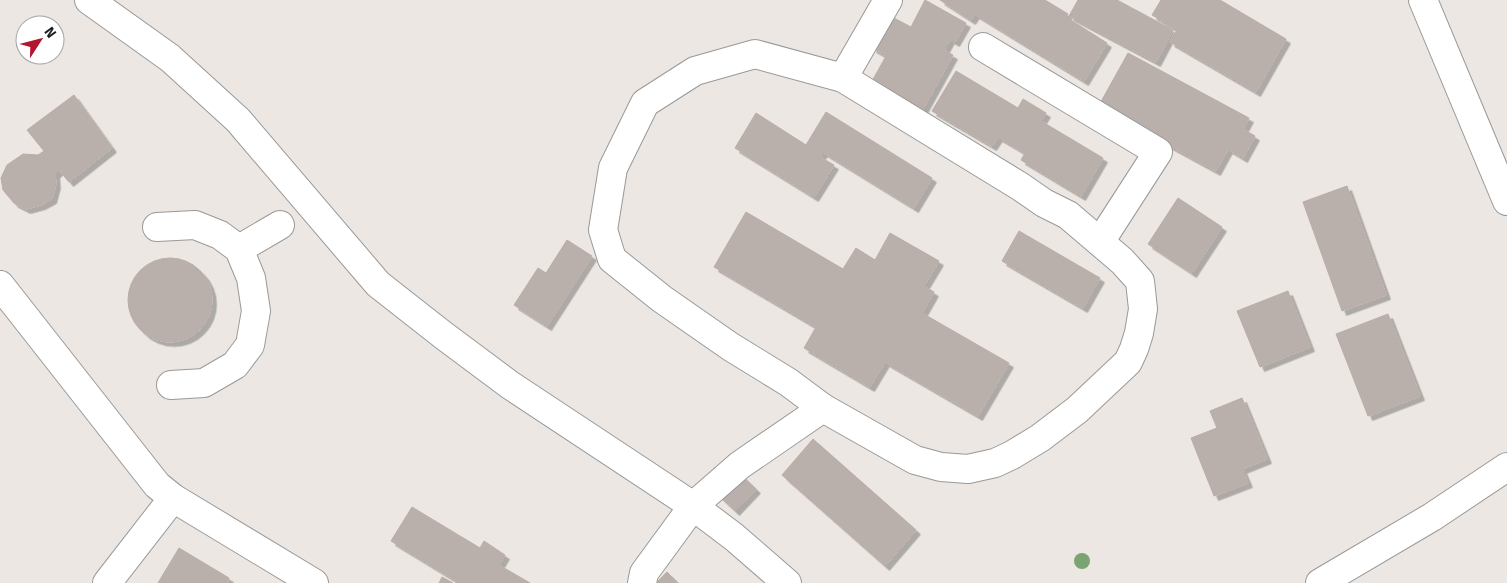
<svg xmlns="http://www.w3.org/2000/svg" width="1507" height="583" font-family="'Fira Sans',sans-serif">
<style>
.building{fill:#b9b0ac;stroke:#bcaca6;filter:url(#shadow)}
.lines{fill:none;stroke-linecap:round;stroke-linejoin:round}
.minor-casing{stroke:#999;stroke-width:30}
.minor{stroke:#fff;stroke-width:28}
.tree{fill:#7aa472}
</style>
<defs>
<filter id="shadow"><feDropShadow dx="4.5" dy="4.5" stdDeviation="0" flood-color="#0004"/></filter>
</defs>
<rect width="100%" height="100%" fill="#ece7e2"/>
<g class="building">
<path d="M 925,0 L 966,23 L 955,42 L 950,39 L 944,50 L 953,55 L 922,111 L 871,83 L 886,56 L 872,48 L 890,16 L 911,27 Z"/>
<path d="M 940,0 L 1045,0 L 1068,14 L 1066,17 L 1107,43 L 1084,81 L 975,14 L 971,20 Z"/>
<path d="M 1078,0 L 1117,0 L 1173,30 L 1156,62 L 1069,16 Z"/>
<path d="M 1161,0 L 1220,0 L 1286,39 L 1256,92 L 1170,42 L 1177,30 L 1152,15 Z"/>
<path d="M 1128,53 L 1249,118 L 1243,129 L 1255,136 L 1243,158 L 1228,149 L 1216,171 L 1098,107 Z"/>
<path d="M 956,71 L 1018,108 L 1023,99 L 1046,113 L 1041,121 L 1103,158 L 1081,196 L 1021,160 L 1025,153 L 998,137 L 992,146 L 932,111 Z"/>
<path d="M 74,95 L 112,148 L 69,182 L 59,170 L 55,174 L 56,184 L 52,199 L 41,205 L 26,209 L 14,203 L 3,190 L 1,178 L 7,165 L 23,154 L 38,155 L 44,151 L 27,130 Z"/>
<path d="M 826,112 L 932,178 L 914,208 L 823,152 L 820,157 L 834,165 L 814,197 L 735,148 L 756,113 L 806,145 Z"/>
<path d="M 1347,186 L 1386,295 L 1342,311 L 1303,202 Z"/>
<path d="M 1178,198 L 1222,227 L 1192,273 L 1148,244 Z"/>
<path d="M 746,212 L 843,269 L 856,248 L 875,260 L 890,233 L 939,261 L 924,286 L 934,292 L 922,313 L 1009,363 L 978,416 L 885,362 L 870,387 L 804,348 L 816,327 L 714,267 Z"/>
<path d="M 1019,231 L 1100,278 L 1083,308 L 1002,261 Z"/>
<path d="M 567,240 L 592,256 L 547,326 L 514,305 L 538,268 L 546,273 Z"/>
<circle cx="170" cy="300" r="42"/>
<path d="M 1288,291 L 1310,347 L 1260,367 L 1237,311 Z"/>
<path d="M 1388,314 L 1420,396 L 1368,416 L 1336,334 Z"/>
<path d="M 1242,398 L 1267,459 L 1242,469 L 1248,483 L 1214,496 L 1191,438 L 1217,428 L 1210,411 Z"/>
<path d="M 813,439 L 916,530 L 885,566 L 782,475 Z"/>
<path d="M 738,472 L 756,489 L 735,511 L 717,494 Z"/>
<path d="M 412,507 L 480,548 L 484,541 L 505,555 L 499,565 L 530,583 L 460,583 L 391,541 Z"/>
<path d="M 179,548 L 229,578 L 227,583 L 158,583 Z"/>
<path d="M 667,572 L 678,583 L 656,583 Z"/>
<path d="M 442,577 L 453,583 L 439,583 Z"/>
</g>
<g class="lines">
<defs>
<g id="minor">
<path d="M 89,0 L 170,58 L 238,120 L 378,284 L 443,335 L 510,385 L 693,506 L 734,537 L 787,583"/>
<path d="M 1423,0 L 1507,201"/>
<path d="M 983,47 L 1158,152 L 1100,242"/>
<path d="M 755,54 L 843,78 L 1021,187 L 1044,203 L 1068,215 L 1122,261 L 1140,281 L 1143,309 L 1139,333 L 1134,349 L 1128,362 L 1077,410 L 1040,438 L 1012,455 L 995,463 L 968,469 L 941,467 L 915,460 L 823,408 L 788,382 L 731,347 L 662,299 L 612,259 L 603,230 L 613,168 L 645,103 L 695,71 Z"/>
<path d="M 843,78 L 888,0"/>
<path d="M 157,227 L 195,225 L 220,235 L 239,249 L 251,278 L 256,311 L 250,345 L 235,365 L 204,383 L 171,385"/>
<path d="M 239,249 L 280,225"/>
<path d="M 0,285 L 157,485 L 173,498 L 314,583"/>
<path d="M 107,583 L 173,498"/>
<path d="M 642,583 L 644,573 L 693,506 L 740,465 L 823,408"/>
<path d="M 1320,583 L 1432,517 L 1507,467"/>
</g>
</defs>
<use href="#minor" class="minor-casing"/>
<use href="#minor" class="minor"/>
</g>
<circle class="tree" cx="1082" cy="561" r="8"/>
<g transform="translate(40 40) rotate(54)"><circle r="24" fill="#ffffff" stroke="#a4a4a4"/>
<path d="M0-4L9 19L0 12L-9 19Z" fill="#b3142e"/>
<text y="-8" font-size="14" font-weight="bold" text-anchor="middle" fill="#1c1c1c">N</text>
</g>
</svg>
